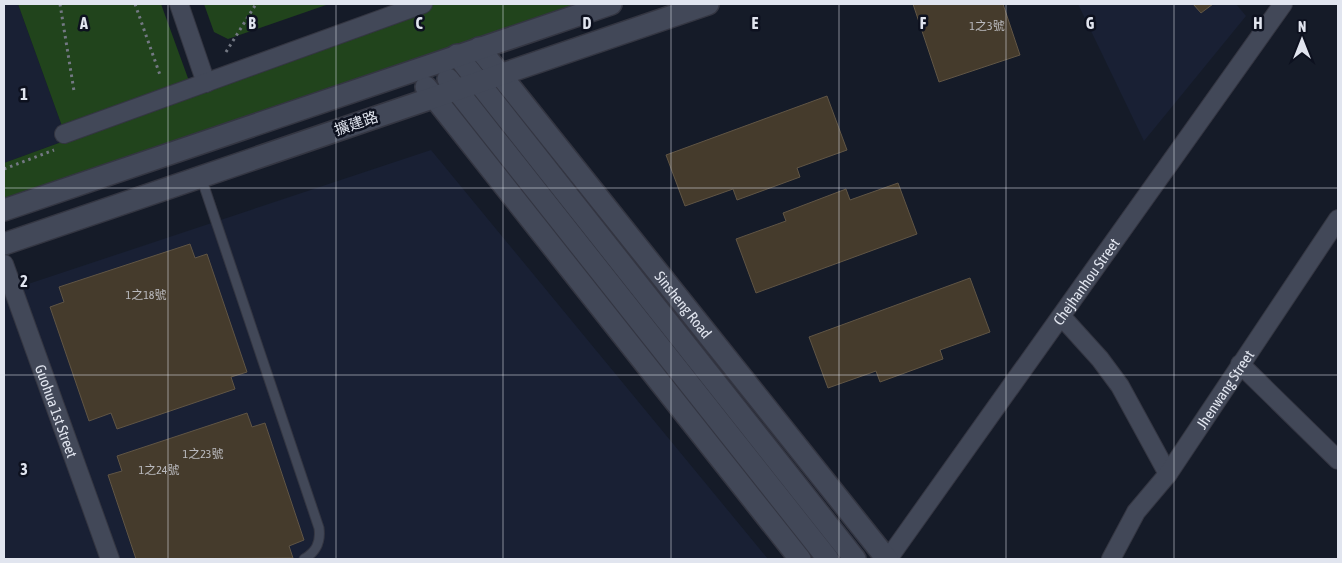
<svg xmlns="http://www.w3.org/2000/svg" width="1342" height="563" font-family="'Asap Condensed','Noto Sans TC',sans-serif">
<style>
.built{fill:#192034}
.green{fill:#21441c}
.building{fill:#453b2c;stroke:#605545}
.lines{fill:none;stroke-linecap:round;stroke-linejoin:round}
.service-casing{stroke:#343642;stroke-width:11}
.minor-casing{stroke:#343642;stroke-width:20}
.tertiary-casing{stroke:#343642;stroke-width:24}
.path{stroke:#737883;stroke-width:3;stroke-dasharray:2.5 4;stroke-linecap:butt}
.service{stroke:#424858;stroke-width:9}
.minor{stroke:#424858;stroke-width:18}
.tertiary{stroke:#424858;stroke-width:21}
.grid{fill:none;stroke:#e1e5ef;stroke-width:1;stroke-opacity:0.55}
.labels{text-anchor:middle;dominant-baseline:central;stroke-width:5;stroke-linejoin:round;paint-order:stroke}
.number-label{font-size:12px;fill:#bababe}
.street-label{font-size:15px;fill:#e1e5ef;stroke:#0d111f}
.grid-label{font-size:16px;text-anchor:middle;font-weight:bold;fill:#e1e5ef;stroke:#0d111f;stroke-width:5;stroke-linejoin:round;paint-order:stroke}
</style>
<rect width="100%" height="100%" fill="#151b28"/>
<g class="built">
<path d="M 4,4 L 18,4 L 67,140 L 4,163 Z"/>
<path d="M 1078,4 L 1236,4 L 1246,16 L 1144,141 Z"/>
<path d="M 431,150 L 768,559 L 4,559 L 4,292 Z"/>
</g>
<g class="green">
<path d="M 18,4 L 161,4 L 193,92 L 416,4 L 575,4 L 4,204 L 4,163 L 67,140 Z"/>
<path d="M 204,4 L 329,4 L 228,39 L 214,32 Z"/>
</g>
<g class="building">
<path d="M 913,4 L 1003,4 L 1020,55 L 939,82 Z"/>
<path d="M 1193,4 L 1213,4 L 1201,13 Z"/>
<path d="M 827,96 L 847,150 L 797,168 L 800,177 L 737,200 L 733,189 L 685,206 L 666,155 Z"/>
<path d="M 898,183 L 917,234 L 756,293 L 736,239 L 786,221 L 783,213 L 846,189 L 850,200 Z"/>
<path d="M 190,244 L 195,258 L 207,254 L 247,372 L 231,377 L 235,389 L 117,429 L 111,413 L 89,421 L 50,307 L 64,302 L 59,287 Z"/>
<path d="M 970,278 L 990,332 L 940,350 L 943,359 L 880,382 L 876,371 L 828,388 L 809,337 Z"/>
<path d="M 247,413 L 252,427 L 265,423 L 304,540 L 289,546 L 293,558 L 136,559 L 108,475 L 122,471 L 117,456 Z"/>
</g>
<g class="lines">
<defs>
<path id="service" d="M 201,177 L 319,528 C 321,543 316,552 304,559"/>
<g id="minor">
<path d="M 179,4 L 206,83"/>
<path d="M 64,134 L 423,4"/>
<path id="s1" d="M 4,264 L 110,559"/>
<path d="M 1062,317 L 1100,359 L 1120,386 L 1168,474"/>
<path d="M 1240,364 L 1338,460"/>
<path id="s2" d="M 888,559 L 1283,4"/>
<path id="s3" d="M 1111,559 L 1136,512 L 1168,474 L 1338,219"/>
</g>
<g id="tertiary">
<path id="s4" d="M 479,48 L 887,559"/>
<path d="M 457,55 L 855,559"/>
<path d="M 448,79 L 828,559"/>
<path d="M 426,87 L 800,559"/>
<path d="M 4,210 L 611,4"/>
<path d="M 4,244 L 708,4"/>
</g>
</defs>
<use href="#service" class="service-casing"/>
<use href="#minor" class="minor-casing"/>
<use href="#tertiary" class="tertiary-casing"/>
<g class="path">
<path d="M 60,4 L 74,91"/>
<path d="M 135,4 L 160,75"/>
<path d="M 226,52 L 256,4"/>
<path d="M 4,169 L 54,150"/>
</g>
<use href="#service" class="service"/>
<use href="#minor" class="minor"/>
<use href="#tertiary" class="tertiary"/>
</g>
<path class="grid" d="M 168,4 L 168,559M 336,4 L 336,559M 503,4 L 503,559M 671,4 L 671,559M 839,4 L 839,559M 1006,4 L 1006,559M 1174,4 L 1174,559M 4,188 L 1338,188M 4,375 L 1338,375"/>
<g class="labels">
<g class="number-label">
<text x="987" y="26">1之3號</text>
<text x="146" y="295">1之18號</text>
<text x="203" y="454">1之23號</text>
<text x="159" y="470">1之24號</text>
</g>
<g class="street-label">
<text transform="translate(356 123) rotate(-19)">擴建路</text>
<text stroke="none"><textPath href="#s2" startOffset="341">Chejhanhou Street</textPath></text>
<text stroke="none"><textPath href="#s4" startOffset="328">Sinsheng Road</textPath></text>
<text stroke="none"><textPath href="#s3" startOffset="205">Jhenwang Street</textPath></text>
<text stroke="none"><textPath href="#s1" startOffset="156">Guohua 1st Street</textPath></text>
</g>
</g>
<g class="grid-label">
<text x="84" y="29">A</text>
<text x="252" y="29">B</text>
<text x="419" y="29">C</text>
<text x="587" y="29">D</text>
<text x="755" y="29">E</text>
<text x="923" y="29">F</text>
<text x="1090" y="29">G</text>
<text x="1258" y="29">H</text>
<text x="24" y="100">1</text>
<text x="24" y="287">2</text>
<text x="24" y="475">3</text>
</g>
<rect width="1342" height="563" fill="none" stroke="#e1e5ef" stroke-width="10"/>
<g transform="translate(1302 40)" stroke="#0d111f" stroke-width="4" paint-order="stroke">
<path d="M0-4L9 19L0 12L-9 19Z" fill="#e1e5ef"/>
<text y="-8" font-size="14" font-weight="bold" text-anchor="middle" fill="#e1e5ef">N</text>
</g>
</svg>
